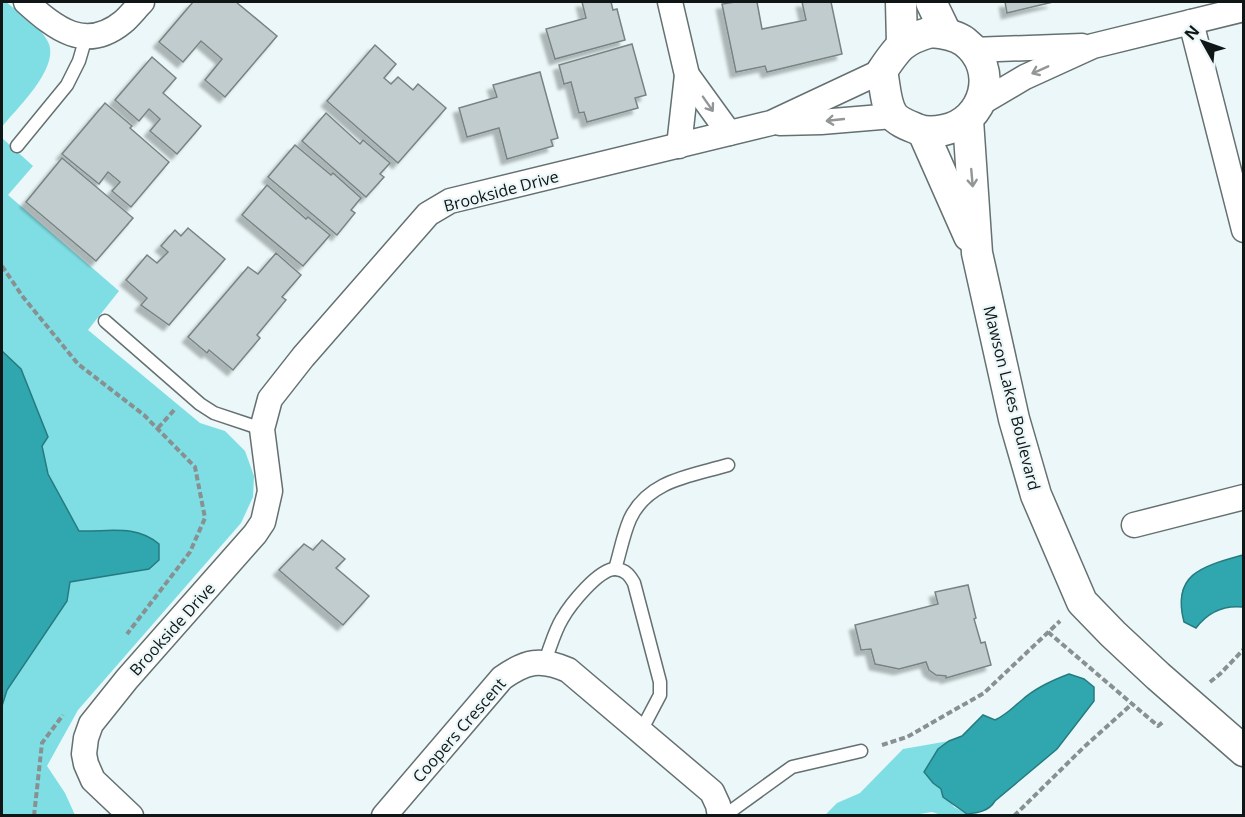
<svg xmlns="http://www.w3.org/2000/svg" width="1245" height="817" font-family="'Open Sans',sans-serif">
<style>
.green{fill:#7fdee4}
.water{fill:#30a7ae;stroke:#267b80;stroke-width:1.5}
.building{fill:#c0cccd;stroke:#788484;stroke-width:1.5;filter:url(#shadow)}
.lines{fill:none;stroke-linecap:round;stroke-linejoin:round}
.service-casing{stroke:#657070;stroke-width:15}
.minor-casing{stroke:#657070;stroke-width:27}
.tertiary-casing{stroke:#657070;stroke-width:33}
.path{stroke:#889091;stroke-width:4;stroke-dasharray:6 3;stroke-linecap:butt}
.service{stroke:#fff;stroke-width:12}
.minor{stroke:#fff;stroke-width:24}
.tertiary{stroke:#fff;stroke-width:30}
.oneway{stroke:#939696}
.labels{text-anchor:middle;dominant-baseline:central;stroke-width:4.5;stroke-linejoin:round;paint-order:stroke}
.street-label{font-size:16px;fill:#101515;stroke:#ebf7f8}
</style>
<defs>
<filter id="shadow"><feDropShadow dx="-5.5" dy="5.5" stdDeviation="1.5" flood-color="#0004"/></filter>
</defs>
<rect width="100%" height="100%" fill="#ebf7f8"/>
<g class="green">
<path d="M 2,2 L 6,2 C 19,13 42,27 49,44 C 58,70 17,108 2,127 Z"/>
<path d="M 2,138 L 33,166 L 8,195 L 119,291 L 88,330 L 200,423 L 225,431 L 245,451 L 254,476 L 253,497 L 241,523 L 78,710 L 47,766 L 65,793 L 75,815 L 2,815 Z"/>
<path d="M 949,741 L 938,749 L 929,763 L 933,783 L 941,789 L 954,807 L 967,814 L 965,815 L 941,815 L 932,812 L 907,816 L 824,816 L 837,803 L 860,793 L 903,749 Z"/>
</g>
<g class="water">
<path d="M 2,351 L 21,369 L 48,437 L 42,446 L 48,474 L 79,531 C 108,532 135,524 159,544 L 159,560 L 149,569 L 70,582 L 67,601 L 7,690 L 2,706 Z"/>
<path d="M 1243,555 L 1243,607 C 1223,605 1208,612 1196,628 L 1184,622 C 1171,573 1204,566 1243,555 Z"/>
<path d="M 1069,674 L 1084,679 L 1094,687 L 1094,701 L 1057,749 L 995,801 C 989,811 978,813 967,814 L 943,797 L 941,789 L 933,783 L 924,772 L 938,749 L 949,741 L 962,736 L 983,715 L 995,720 C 1006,715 1012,708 1022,700 C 1035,688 1053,680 1069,674 Z"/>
</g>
<g class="building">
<path d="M 193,2 L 236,2 L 277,36 L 225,97 L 205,80 L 222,59 L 201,41 L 183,62 L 159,42 Z"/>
<path d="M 582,2 L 611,2 L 613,10 L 617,9 L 625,40 L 555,59 L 546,29 L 586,18 Z"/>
<path d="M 735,2 L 757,2 L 762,29 L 806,20 L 802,2 L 831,2 L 842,54 L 767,72 L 765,66 L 736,72 L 722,4 Z"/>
<path d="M 1005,2 L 1053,2 L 1007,13 Z"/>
<path d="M 632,44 L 646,95 L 635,98 L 638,108 L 587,122 L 584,112 L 579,113 L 571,82 L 564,84 L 559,65 Z"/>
<path d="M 375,45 L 396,64 L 384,78 L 391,84 L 398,77 L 413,90 L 418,84 L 446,108 L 398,163 L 327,101 Z"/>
<path d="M 152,57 L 176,78 L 163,93 L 201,126 L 177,154 L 150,131 L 160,119 L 149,109 L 139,121 L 115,100 Z"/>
<path d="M 540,72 L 558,138 L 551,140 L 553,146 L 507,159 L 499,128 L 467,137 L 459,108 L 497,97 L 493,85 Z"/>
<path d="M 105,103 L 132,126 L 130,128 L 169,162 L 131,207 L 112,191 L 120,182 L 108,172 L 99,184 L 62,154 Z"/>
<path d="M 326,113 L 360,144 L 363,140 L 390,163 L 380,174 L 384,177 L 366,197 L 302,141 Z"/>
<path d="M 295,145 L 331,175 L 333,173 L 361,198 L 351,210 L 355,213 L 337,235 L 268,177 Z"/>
<path d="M 62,158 L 133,218 L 96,261 L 26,202 Z"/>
<path d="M 267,185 L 306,219 L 308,217 L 330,235 L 303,266 L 242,215 Z"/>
<path d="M 188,228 L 225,259 L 169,325 L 141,305 L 147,298 L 126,280 L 147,255 L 157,263 L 168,252 L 161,246 L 175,230 L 181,236 Z"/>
<path d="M 276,253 L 301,275 L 282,297 L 286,300 L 257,335 L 260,338 L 233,370 L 209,350 L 207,353 L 188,337 L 248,267 L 258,274 Z"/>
<path d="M 322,540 L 345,559 L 336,568 L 369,596 L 343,625 L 279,570 L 304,544 L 313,550 Z"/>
<path d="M 968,585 L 976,618 L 974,619 L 981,643 L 985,642 L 991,665 L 946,678 L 946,676 L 936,675 L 929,670 L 926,662 L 899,669 L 875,664 L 871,649 L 861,650 L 855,625 L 938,604 L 935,592 Z"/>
</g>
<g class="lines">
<defs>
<g id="service">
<path d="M 17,146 L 67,85 L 79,61 L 86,37"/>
<path d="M 105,321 L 200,404 L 214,413 L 262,429"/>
<path d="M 615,569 C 620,553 623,535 630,519 C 648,480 691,476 728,465"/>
<path d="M 544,663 C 550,649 554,632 562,619 C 570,605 599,568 616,569 C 626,570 630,576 634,583 L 660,682 L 660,695 L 641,731"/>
<path d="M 724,816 L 792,767 L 861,751"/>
</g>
<g id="minor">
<path d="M 26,2 C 55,28 85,53 123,22 C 130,16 136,8 142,2"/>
<path d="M 670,2 L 687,75 L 679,146"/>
<path d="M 1191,22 L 1244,230"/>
<path d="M 972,50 L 1082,46"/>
<path d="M 687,75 L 729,133"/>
<path d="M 981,103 L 1025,77 L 1093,46 L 1244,9"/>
<path d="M 780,123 L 821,122 L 893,116"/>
<path d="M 1134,525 L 1244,497"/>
<path d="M 131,816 L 93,780 L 86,764 L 84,754 L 86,738 L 91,724 L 127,679 L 255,534 L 263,522 L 270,491 L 262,429 L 270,399 L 303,357 L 428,214 L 450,201 L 771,123 L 882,71"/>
<path d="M 384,816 L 502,678 C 526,661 540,658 568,670 L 712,792 L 718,805 L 720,816"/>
</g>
<g id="tertiary">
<path d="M 901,2 L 902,44"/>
<path d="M 931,2 L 946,33"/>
<path d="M 931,32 C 943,33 956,35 965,42 C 1000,69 985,122 944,130 C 934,132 926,133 917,129 C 910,126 898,122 893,115 C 885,104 885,84 882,71 C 898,47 903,40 931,32 Z"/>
<path d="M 968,120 L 977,253 L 1014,419 L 1036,495 L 1082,602 L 1113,634 L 1158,676 L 1244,751"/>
<path d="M 923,132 L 969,236"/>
</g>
</defs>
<use href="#service" class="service-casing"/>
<use href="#minor" class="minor-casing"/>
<use href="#tertiary" class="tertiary-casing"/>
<g class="path">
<path d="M 2,266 L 23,297 L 78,364 L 144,415 L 195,467 L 205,518 L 190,552 L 127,634"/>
<path d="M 158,428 L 175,409"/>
<path d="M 1048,632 L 1158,726 L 1163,722"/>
<path d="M 1210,682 L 1220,674 L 1244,649"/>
<path d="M 882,745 L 907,737 L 984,693 L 1060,621"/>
<path d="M 34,816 L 42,743 L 63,715"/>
<path d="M 1014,816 L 1083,748 L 1133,703"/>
</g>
<use href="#service" class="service"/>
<use href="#minor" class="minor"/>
<use href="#tertiary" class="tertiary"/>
</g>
<defs><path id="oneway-shaft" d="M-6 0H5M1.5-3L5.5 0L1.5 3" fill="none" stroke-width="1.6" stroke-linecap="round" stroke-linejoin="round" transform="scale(1.5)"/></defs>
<g class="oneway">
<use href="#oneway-shaft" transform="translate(1040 70) rotate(156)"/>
<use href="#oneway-shaft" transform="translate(708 104) rotate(55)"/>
<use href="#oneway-shaft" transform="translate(835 120) rotate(174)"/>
<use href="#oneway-shaft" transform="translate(972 178) rotate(85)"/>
</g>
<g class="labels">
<g class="street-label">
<text transform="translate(501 191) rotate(-15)">Brookside Drive</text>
<text transform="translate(1012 398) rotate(76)">Mawson Lakes Boulevard</text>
<text transform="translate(172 629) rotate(-48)">Brookside Drive</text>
<text transform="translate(459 730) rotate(-49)">Coopers Crescent</text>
</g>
</g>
<rect width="1245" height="817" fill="none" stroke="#101515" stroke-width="6"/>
<g transform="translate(1203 42) rotate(310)" stroke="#ebf7f8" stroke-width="4.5" paint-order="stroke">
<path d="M0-4.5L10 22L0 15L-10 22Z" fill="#101515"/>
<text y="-9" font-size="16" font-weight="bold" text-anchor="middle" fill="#101515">N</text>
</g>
</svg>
